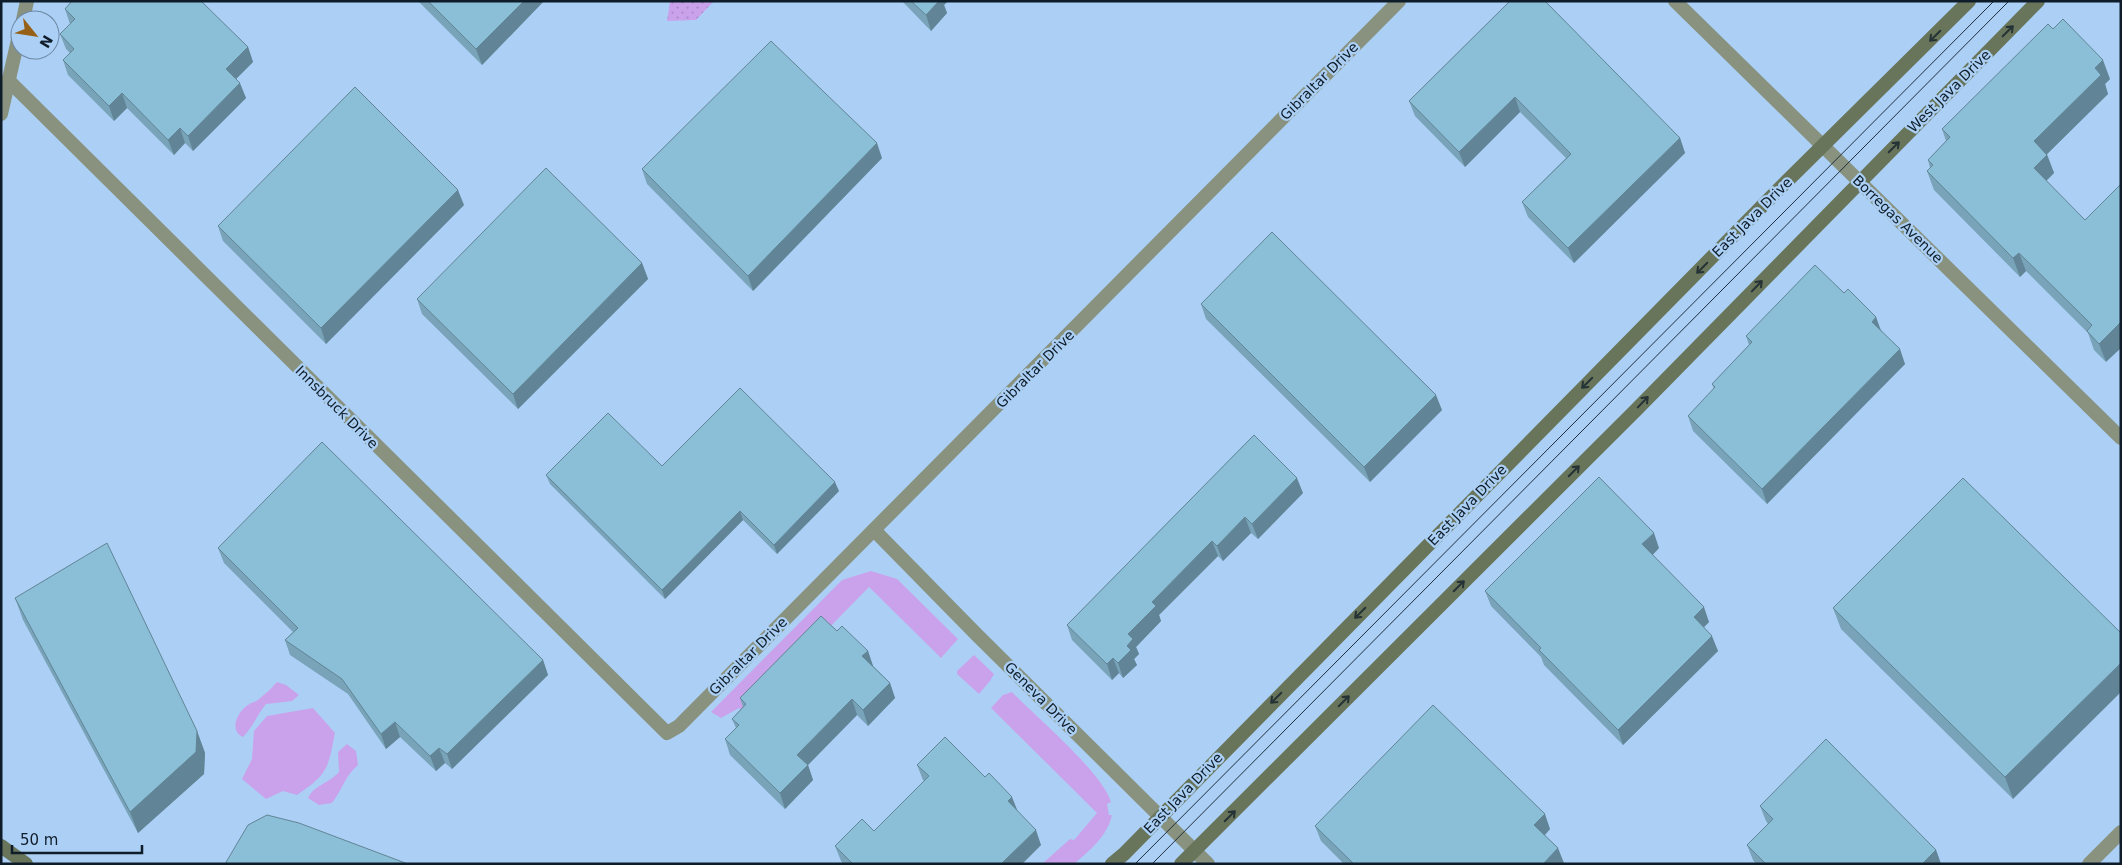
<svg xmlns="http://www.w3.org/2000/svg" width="2122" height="865" font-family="'DejaVu Sans',sans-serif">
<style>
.green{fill:#caa2eb}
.park{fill:url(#park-dots)}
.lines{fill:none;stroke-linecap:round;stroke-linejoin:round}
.minor{stroke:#88927f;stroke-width:14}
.tertiary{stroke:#88927f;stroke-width:14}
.secondary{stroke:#68755a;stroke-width:14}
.tram{stroke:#1f2f3e;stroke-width:1}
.wall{fill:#78a3b9}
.shaded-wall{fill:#618596}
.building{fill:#8bbed7;stroke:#618596}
.oneway{stroke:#253336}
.labels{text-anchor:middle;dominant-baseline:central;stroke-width:4.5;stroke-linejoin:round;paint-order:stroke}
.street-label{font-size:14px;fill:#0f1d2a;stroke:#acd0f5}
</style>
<defs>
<pattern id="park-dots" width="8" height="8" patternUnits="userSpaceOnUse" patternTransform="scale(1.25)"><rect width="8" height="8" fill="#caa2eb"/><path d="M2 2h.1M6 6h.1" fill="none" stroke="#ac8bca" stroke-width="1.8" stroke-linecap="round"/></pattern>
</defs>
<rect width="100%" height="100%" fill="#acd0f5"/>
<g class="green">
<path d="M 871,571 L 897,579 L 958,639 L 941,658 L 869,587 L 746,713 L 739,708 L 721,718 L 711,712 L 842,580 Z"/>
<path d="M 974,655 L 994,674 L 990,681 L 979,694 L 957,674 L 957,671 Z"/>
<path d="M 277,682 L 286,685 L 299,695 L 292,701 L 266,704 C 257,715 253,727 243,737 C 228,730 238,711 248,705 C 252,702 256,702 259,699 C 265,694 272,688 277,682 Z"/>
<path d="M 1012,692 C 1036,717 1102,772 1111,802 L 1107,804 L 1109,815 L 1112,815 C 1107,837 1090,850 1074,864 L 1042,864 L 1070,839 L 1074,840 L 1097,813 L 991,708 L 1003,695 Z"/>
<path d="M 313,708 L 335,733 C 328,769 328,774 297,795 L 283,791 L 266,799 L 242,779 L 252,759 L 254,731 L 267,716 Z"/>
<path d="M 347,744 L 356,751 L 358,765 C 344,777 343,789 332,803 L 319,805 L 308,798 C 314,785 328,784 339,772 L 338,752 Z"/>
</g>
<path class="park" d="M 670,1 L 714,1 L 696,20 L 667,21 Z"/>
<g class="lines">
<g class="minor">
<path d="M 8,80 L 667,733 L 679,726 L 1399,1"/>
<path d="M 874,530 L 977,635 L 1208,864"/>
<path d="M 2089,864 L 2121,832"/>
</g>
<g class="tertiary">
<path d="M 1675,1 L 2121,438"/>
<path d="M 23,20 L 27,1"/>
<path d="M 1,114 L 20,31"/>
</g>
<g class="secondary">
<path d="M 1,846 L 26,864"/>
<path d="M 1112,864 L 1124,854 L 1786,182 L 1969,1"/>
<path d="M 1181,864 L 1636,410 L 2038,1"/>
</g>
<g class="tram">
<path d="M 1135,864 L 1994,1"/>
<path d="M 1152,864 L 2009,1"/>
</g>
</g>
<g class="wall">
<path d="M 418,1 L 544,1 L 482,65 Z"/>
<path d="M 902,1 L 948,1 L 944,5 L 947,13 L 931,31 Z"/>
<path d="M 1510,1 L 1680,138 L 1685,153 L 1574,263 L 1528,217 L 1522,202 L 1566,158 L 1520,112 L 1465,167 L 1415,116 L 1409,101 Z"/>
<path d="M 65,9 L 248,47 L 253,62 L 236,79 L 246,98 L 193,151 L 185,143 L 174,155 L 127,108 L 114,121 L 68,75 L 63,60 L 70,53 L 66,49 L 60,34 L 70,24 Z"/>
<path d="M 2053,29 L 2110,79 L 2105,84 L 2108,94 L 2047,154 L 2054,173 L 2046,181 L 2106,362 L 2094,350 L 2088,333 L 2026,271 L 2020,277 L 1934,190 L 1927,171 L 1930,168 L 1928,160 L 1946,141 L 1942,129 Z"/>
<path d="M 882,158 L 753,291 L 647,184 L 642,169 Z"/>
<path d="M 464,205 L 326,344 L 223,241 L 218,226 Z"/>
<path d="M 642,263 L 648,279 L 518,409 L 422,314 L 417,299 Z"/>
<path d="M 1844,293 L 1876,317 L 1881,330 L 1905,364 L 1767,504 L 1693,431 L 1688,416 L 1714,389 L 1712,384 L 1749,345 L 1746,336 Z"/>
<path d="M 1201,304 L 1442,410 L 1370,482 L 1206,319 Z"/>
<path d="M 1254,435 L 1303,493 L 1258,539 L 1251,533 L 1223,561 L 1218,556 L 1159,615 L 1161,621 L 1136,647 L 1139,654 L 1134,659 L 1137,665 L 1123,678 L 1119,673 L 1112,680 L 1072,640 L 1067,625 Z"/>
<path d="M 662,466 L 839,491 L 777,554 L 743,520 L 665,599 L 550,484 L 546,475 Z"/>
<path d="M 218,548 L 543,660 L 548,675 L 452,769 L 445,763 L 436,771 L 400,737 L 386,749 L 348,694 L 290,655 L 285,640 L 293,632 L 224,563 Z"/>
<path d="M 1659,548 L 1652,555 L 1709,622 L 1704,627 L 1718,651 L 1623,745 L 1544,665 L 1541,657 L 1491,606 L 1485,591 Z"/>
<path d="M 15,598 L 197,731 L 205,753 L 204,774 L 138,833 L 23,620 Z"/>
<path d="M 1833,608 L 2121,633 L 2013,799 L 1841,629 Z"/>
<path d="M 837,631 L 868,651 L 873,666 L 890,683 L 895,698 L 868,726 L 857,715 L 808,765 L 813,780 L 785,809 L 730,755 L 725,739 L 736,728 L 732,719 L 743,707 L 740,698 Z"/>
<path d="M 917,765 L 1017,811 L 1041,845 L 1022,864 L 843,864 L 841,861 L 835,846 L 874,831 L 924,781 L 923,780 Z"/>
<path d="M 1760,806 L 1936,850 L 1941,864 L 1756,864 L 1753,860 L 1747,845 L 1768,824 L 1766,821 Z"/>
<path d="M 1315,826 L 1550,829 L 1545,835 L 1564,863 L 1344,864 L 1321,841 Z"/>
</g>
<g class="shaded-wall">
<path d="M 524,1 L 544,1 L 482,65 L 476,49 Z"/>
<path d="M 939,1 L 948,1 L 944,5 L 947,13 L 931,31 L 926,15 Z"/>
<path d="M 248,47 L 253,62 L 231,84 L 226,69 Z"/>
<path d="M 2103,60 L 2110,79 L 2105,84 L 2108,94 L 2041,160 L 2034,141 L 2095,68 Z"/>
<path d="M 240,83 L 246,98 L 193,151 L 188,136 Z"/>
<path d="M 122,93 L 127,108 L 114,121 L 109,106 Z"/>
<path d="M 1515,97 L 1520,112 L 1465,167 L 1459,152 Z"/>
<path d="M 180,128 L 185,143 L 174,155 L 168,140 Z"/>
<path d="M 1680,138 L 1685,153 L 1574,263 L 1568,248 Z"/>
<path d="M 877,143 L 882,158 L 753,291 L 748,276 Z"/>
<path d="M 2047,155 L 2054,173 L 2040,187 L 2034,168 Z"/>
<path d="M 458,190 L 464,205 L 326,344 L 321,328 Z"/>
<path d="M 2019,253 L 2026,271 L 2020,277 L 2013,258 Z"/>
<path d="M 642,263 L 648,279 L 518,409 L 513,394 Z"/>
<path d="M 1876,317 L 1881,332 L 1872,322 Z"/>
<path d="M 2121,322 L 2121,348 L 2106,362 L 2099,344 Z"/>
<path d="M 1900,349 L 1905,364 L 1767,504 L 1762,489 Z"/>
<path d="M 1436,395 L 1442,410 L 1370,482 L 1364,467 Z"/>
<path d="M 1297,478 L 1303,493 L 1258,539 L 1252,524 Z"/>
<path d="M 835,482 L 839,491 L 777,554 L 774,545 Z"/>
<path d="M 740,511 L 743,520 L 665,599 L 662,590 Z"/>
<path d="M 1245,517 L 1251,533 L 1223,561 L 1217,546 Z"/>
<path d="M 1654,533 L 1659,548 L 1648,560 L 1642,544 Z"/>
<path d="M 1212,541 L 1218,556 L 1159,615 L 1161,621 L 1136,647 L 1139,654 L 1134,659 L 1137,665 L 1123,678 L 1118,663 L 1127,646 L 1128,634 L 1152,602 Z"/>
<path d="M 1704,607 L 1709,622 L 1699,632 L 1694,617 Z"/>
<path d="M 1712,636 L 1718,651 L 1623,745 L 1618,730 Z"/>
<path d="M 868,651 L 873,666 L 868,671 L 862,656 Z"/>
<path d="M 1113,658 L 1119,673 L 1112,680 L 1107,664 Z"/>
<path d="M 543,660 L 548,675 L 452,769 L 447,754 Z"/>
<path d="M 2121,663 L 2121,692 L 2013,799 L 2005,777 Z"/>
<path d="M 890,683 L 895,698 L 868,726 L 863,710 Z"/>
<path d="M 852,699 L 857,715 L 803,770 L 797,755 Z"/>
<path d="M 395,722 L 400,737 L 386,749 L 381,734 Z"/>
<path d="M 197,731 L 205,753 L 204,774 L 138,833 L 130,812 Z"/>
<path d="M 439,748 L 445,763 L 436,771 L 430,756 Z"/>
<path d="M 808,765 L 813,780 L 785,809 L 780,793 Z"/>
<path d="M 1012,797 L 1018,812 L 1008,801 Z"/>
<path d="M 1545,814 L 1550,829 L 1540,840 L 1534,825 Z"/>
<path d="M 1036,830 L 1041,845 L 1022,864 L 1001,864 Z"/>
<path d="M 1558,848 L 1564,863 L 1543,864 Z"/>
<path d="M 1936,850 L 1941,864 L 1922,864 Z"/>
</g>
<g class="building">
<path d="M 72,1 L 201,1 L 248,47 L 226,69 L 240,83 L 188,136 L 180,128 L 168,140 L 122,93 L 109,106 L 63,60 L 74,49 L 60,34 L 75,19 L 65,9 Z"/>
<path d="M 428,1 L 524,1 L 476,49 Z"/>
<path d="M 911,1 L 939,1 L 926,15 Z"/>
<path d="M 1510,1 L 1545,1 L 1680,138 L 1568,248 L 1522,202 L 1571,154 L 1515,97 L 1459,152 L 1409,101 Z"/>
<path d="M 2063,19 L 2103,60 L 2095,68 L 2101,75 L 2034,141 L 2047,155 L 2034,168 L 2085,220 L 2121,184 L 2121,322 L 2099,344 L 2087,331 L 2092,325 L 2019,253 L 2013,258 L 1927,171 L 1933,165 L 1928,160 L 1950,137 L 1942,129 L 2048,24 L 2053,29 Z"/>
<path d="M 771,41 L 877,143 L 748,276 L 642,169 Z"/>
<path d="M 355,87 L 458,190 L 321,328 L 218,226 Z"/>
<path d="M 546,168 L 642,263 L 513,394 L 417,299 Z"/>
<path d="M 1272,232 L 1436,395 L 1364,467 L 1201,304 Z"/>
<path d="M 1815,265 L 1844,293 L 1848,289 L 1876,317 L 1872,322 L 1900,349 L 1762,489 L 1688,416 L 1715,387 L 1712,384 L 1752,342 L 1746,336 Z"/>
<path d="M 740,388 L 835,482 L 774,545 L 740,511 L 662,590 L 546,475 L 608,413 L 662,466 Z"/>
<path d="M 1254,435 L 1297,478 L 1252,524 L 1245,517 L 1217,546 L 1212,541 L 1152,602 L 1156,606 L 1128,634 L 1133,639 L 1127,646 L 1131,650 L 1118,663 L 1113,658 L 1107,664 L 1067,625 Z"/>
<path d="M 322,442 L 543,660 L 447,754 L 439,748 L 430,756 L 395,722 L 381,734 L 342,679 L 285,640 L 298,628 L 218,548 Z"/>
<path d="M 1599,477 L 1654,533 L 1642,544 L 1704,607 L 1694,617 L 1712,636 L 1618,730 L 1539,650 L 1541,648 L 1485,591 Z"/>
<path d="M 1963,478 L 2121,633 L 2121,663 L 2005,777 L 1833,608 Z"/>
<path d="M 107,543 L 197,731 L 196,752 L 130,812 L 15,598 Z"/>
<path d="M 821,616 L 837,631 L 842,626 L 868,651 L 862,656 L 890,683 L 863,710 L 852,699 L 797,755 L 808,765 L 780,793 L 725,739 L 739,725 L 732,719 L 746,704 L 740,698 Z"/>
<path d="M 1433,705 L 1545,814 L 1534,825 L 1558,848 L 1543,864 L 1354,864 L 1315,826 Z"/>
<path d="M 945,737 L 985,777 L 989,773 L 1012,797 L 1008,801 L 1036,830 L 1001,864 L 853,864 L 835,846 L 862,819 L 874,831 L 929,776 L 917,765 Z"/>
<path d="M 1826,739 L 1936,850 L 1922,864 L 1766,864 L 1747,845 L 1773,819 L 1760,806 Z"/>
<path d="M 267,815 L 299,823 L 408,864 L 225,864 L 248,825 Z"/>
</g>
<defs><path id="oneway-shaft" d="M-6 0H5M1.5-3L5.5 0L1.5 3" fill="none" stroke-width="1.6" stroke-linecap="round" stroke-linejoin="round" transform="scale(1.25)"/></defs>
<g class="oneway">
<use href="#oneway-shaft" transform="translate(2008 31) rotate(-45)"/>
<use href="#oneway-shaft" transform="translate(1935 36) rotate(135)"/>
<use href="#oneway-shaft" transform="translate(1894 147) rotate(-45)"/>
<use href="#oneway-shaft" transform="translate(1702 268) rotate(135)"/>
<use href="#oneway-shaft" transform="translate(1757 286) rotate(-46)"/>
<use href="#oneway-shaft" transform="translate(1587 383) rotate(135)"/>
<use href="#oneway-shaft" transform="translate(1643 402) rotate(-46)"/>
<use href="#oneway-shaft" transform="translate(1574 471) rotate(-45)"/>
<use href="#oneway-shaft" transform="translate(1459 586) rotate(-45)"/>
<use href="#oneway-shaft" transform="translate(1360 613) rotate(135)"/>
<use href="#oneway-shaft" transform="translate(1276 698) rotate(135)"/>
<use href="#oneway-shaft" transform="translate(1344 701) rotate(-45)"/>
<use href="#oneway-shaft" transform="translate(1230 816) rotate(-45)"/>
</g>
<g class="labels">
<g class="street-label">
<text transform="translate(1319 81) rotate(-45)">Gibraltar Drive</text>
<text transform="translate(1949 91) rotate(-45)">West Java Drive</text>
<text transform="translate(1752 217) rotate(-45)">East Java Drive</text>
<text transform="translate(1898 219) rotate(44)">Borregas Avenue</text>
<text transform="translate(1035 369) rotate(-45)">Gibraltar Drive</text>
<text transform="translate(337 407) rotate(45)">Innsbruck Drive</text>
<text transform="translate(1467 505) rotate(-46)">East Java Drive</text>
<text transform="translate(748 656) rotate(-45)">Gibraltar Drive</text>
<text transform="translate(1041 698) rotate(45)">Geneva Drive</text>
<text transform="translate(1183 793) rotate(-46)">East Java Drive</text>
</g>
</g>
<rect width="2122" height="865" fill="none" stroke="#0f1d2a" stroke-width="5"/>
<g transform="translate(35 35) rotate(120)"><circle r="24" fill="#acd0f5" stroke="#6d88a4"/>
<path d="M0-4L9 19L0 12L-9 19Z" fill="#966117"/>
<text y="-8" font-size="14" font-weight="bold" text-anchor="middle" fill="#0f1d2a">N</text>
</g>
<path d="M12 845v8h130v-8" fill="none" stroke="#0f1d2a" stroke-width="2.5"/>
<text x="20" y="845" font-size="15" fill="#0f1d2a" stroke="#acd0f5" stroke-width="4" paint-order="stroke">50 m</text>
</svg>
